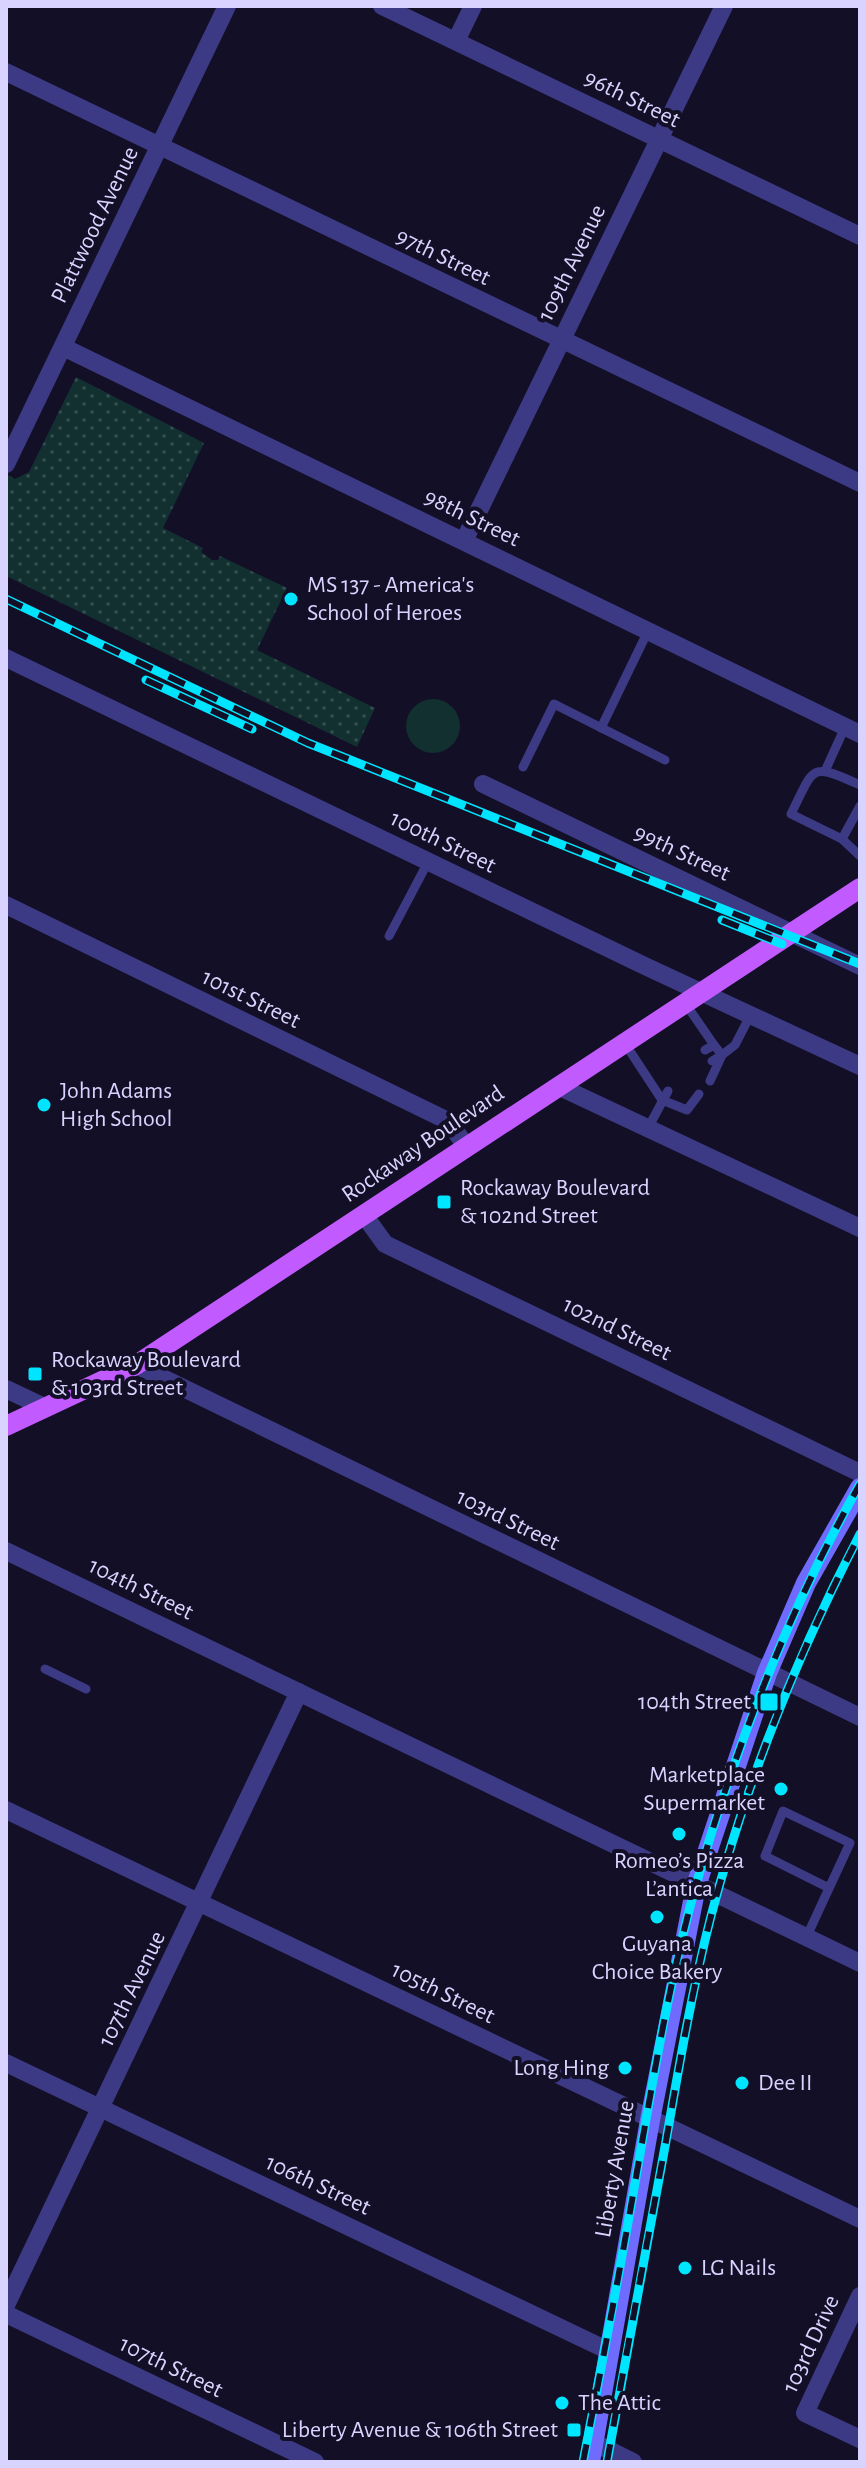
<svg xmlns="http://www.w3.org/2000/svg" width="866" height="2468" font-family="'Alegreya Sans',sans-serif">
<style>
.green{fill:#12302f}
.park{fill:url(#park-dots)}
.lines{fill:none;stroke-linecap:round;stroke-linejoin:round}
.lane{stroke:#3d3a85;stroke-width:9}
.street{stroke:#3d3a85;stroke-width:18}
.secondary{stroke:#6f6bff;stroke-width:20}
.primary{stroke:#c25bff;stroke-width:20}
.rail-casing{stroke:#00e5ff;stroke-width:9}
.rail{stroke:#130f26;stroke-width:6;stroke-dasharray:18;stroke-linecap:butt}
.poi-dot{fill:#00e5ff;stroke:#130f26;stroke-width:3}
.labels{text-anchor:middle;dominant-baseline:central;stroke-width:8;stroke-linejoin:round;paint-order:stroke}
.street-label{font-size:24px;fill:#d9d4ff;stroke:#130f26}
.poi-label{font-size:24px;fill:#d9d4ff;stroke:#130f26;text-anchor:start}
</style>
<defs>
<pattern id="park-dots" width="8" height="8" patternUnits="userSpaceOnUse" patternTransform="scale(2)"><rect width="8" height="8" fill="#12302f"/><path d="M2 2h.1M6 6h.1" fill="none" stroke="#344d4e" stroke-width="1.8" stroke-linecap="round"/></pattern>
</defs>
<rect width="100%" height="100%" fill="#130f26"/>
<circle class="green" cx="433" cy="726" r="27"/>
<path class="park" d="M 76,377 L 204,443 L 163,528 L 203,548 L 201,552 L 212,560 L 218,560 L 220,556 L 287,588 L 257,650 L 375,708 L 357,747 L 6,576 L 6,474 L 15,479 L 29,472 Z"/>
<g class="lines">
<g class="lane">
<path d="M 601,728 L 648,631"/>
<path d="M 523,767 L 554,704 L 665,760"/>
<path d="M 826,769 L 845,727"/>
<path d="M 860,785 C 809,762 815,766 791,814 L 842,839 L 860,856"/>
<path d="M 842,839 L 860,806"/>
<path d="M 389,936 L 428,862"/>
<path d="M 685,1003 L 714,1045"/>
<path d="M 624,1042 L 662,1100 L 687,1110 L 699,1094"/>
<path d="M 705,1050 L 714,1045 L 722,1055 L 712,1061"/>
<path d="M 710,1081 L 722,1055 L 735,1045 L 750,1016"/>
<path d="M 648,1128 L 668,1091"/>
<path d="M 45,1669 L 86,1689"/>
<path d="M 806,1938 L 850,1843 L 783,1811 L 765,1856 L 829,1888"/>
</g>
<g class="street">
<path d="M 382,6 L 860,236"/>
<path d="M 456,41 L 473,6"/>
<path d="M 6,72 L 860,483"/>
<path d="M 63,347 L 860,734"/>
<path d="M 6,464 L 227,6"/>
<path d="M 464,541 L 724,6"/>
<path d="M 6,658 L 647,967 L 860,1066"/>
<path d="M 483,784 L 860,966"/>
<path d="M 6,905 L 448,1121 L 466,1146"/>
<path d="M 558,1086 L 860,1228"/>
<path d="M 364,1215 L 385,1244 L 860,1473"/>
<path d="M 136,1365 L 860,1717"/>
<path d="M 6,1389 L 46,1408"/>
<path d="M 6,1551 L 860,1963"/>
<path d="M 6,1810 L 860,2219"/>
<path d="M 6,2063 L 609,2351"/>
<path d="M 860,2296 L 805,2413 L 860,2439"/>
<path d="M 6,2305 L 299,1692"/>
<path d="M 6,2314 L 315,2462"/>
<path d="M 593,2442 L 633,2462"/>
</g>
<path class="secondary" d="M 590,2462 L 650,2120 L 696,1886 L 767,1673 L 806,1583 L 860,1488"/>
<path class="primary" d="M 6,1426 L 136,1365 L 860,888"/>
<defs>
<g id="rail">
<path d="M 6,599 L 308,743 L 860,964"/>
<path d="M 146,680 L 252,729"/>
<path d="M 722,920 L 782,944"/>
<path d="M 583,2462 C 601,2369 619,2276 635,2183 C 652,2085 668,1987 694,1892 C 734,1750 787,1613 860,1484"/>
<path d="M 607,2462 C 626,2355 646,2248 666,2141 C 679,2066 692,1990 711,1916 C 746,1783 797,1655 860,1534"/>
</g>
</defs>
<use href="#rail" class="rail-casing"/>
<use href="#rail" class="rail"/>
</g>
<g class="poi-dot">
<circle cx="291" cy="599" r="8"/>
<circle cx="44" cy="1105" r="8"/>
<rect x="436" y="1194" width="16" height="16" rx="4"/>
<rect x="27" y="1366" width="16" height="16" rx="4"/>
<rect x="759" y="1692" width="20" height="20" rx="4"/>
<circle cx="781" cy="1789" r="8"/>
<circle cx="679" cy="1834" r="8"/>
<circle cx="657" cy="1917" r="8"/>
<circle cx="625" cy="2068" r="8"/>
<circle cx="742" cy="2083" r="8"/>
<circle cx="685" cy="2268" r="8"/>
<circle cx="562" cy="2403" r="8"/>
<rect x="566" y="2422" width="16" height="16" rx="4"/>
</g>
<g class="labels">
<g class="street-label">
<text transform="translate(632 99) rotate(26)">96th Street</text>
<text transform="translate(95 225) rotate(-64)">Plattwood Avenue</text>
<text transform="translate(443 257) rotate(26)">97th Street</text>
<text transform="translate(572 263) rotate(-64)">109th Avenue</text>
<text transform="translate(472 518) rotate(26)">98th Street</text>
<text transform="translate(443 842) rotate(26)">100th Street</text>
<text transform="translate(682 853) rotate(25)">99th Street</text>
<text transform="translate(251 999) rotate(26)">101st Street</text>
<text transform="translate(423 1144) rotate(-34)">Rockaway Boulevard</text>
<text transform="translate(617 1329) rotate(26)">102nd Street</text>
<text transform="translate(508 1520) rotate(26)">103rd Street</text>
<text transform="translate(141 1589) rotate(26)">104th Street</text>
<text transform="translate(132 1989) rotate(-64)">107th Avenue</text>
<text transform="translate(443 1993) rotate(26)">105th Street</text>
<text transform="translate(615 2169) rotate(-80)">Liberty Avenue</text>
<text transform="translate(318 2185) rotate(25)">106th Street</text>
<text transform="translate(811 2344) rotate(-65)">103rd Drive</text>
<text transform="translate(171 2367) rotate(26)">107th Street</text>
</g>
<g class="poi-label">
<text x="307" y="585">MS 137 - America's<tspan x="307" dy="28">School of Heroes</tspan></text>
<text x="60" y="1091">John Adams<tspan x="60" dy="28">High School</tspan></text>
<text x="460" y="1188">Rockaway Boulevard<tspan x="460" dy="28">&amp; 102nd Street</tspan></text>
<text x="51" y="1360">Rockaway Boulevard<tspan x="51" dy="28">&amp; 103rd Street</tspan></text>
<text x="751" y="1702" text-anchor="end">104th Street</text>
<text x="765" y="1775" text-anchor="end">Marketplace<tspan x="765" dy="28">Supermarket</tspan></text>
<text x="679" y="1861" text-anchor="middle">Romeo’s Pizza<tspan x="679" dy="28">L’antica</tspan></text>
<text x="657" y="1944" text-anchor="middle">Guyana<tspan x="657" dy="28">Choice Bakery</tspan></text>
<text x="609" y="2068" text-anchor="end">Long Hing</text>
<text x="758" y="2083">Dee II</text>
<text x="701" y="2268">LG Nails</text>
<text x="578" y="2403">The Attic</text>
<text x="558" y="2430" text-anchor="end">Liberty Avenue &amp; 106th Street</text>
</g>
</g>
<rect width="866" height="2468" fill="none" stroke="#d9d4ff" stroke-width="16"/>
</svg>
